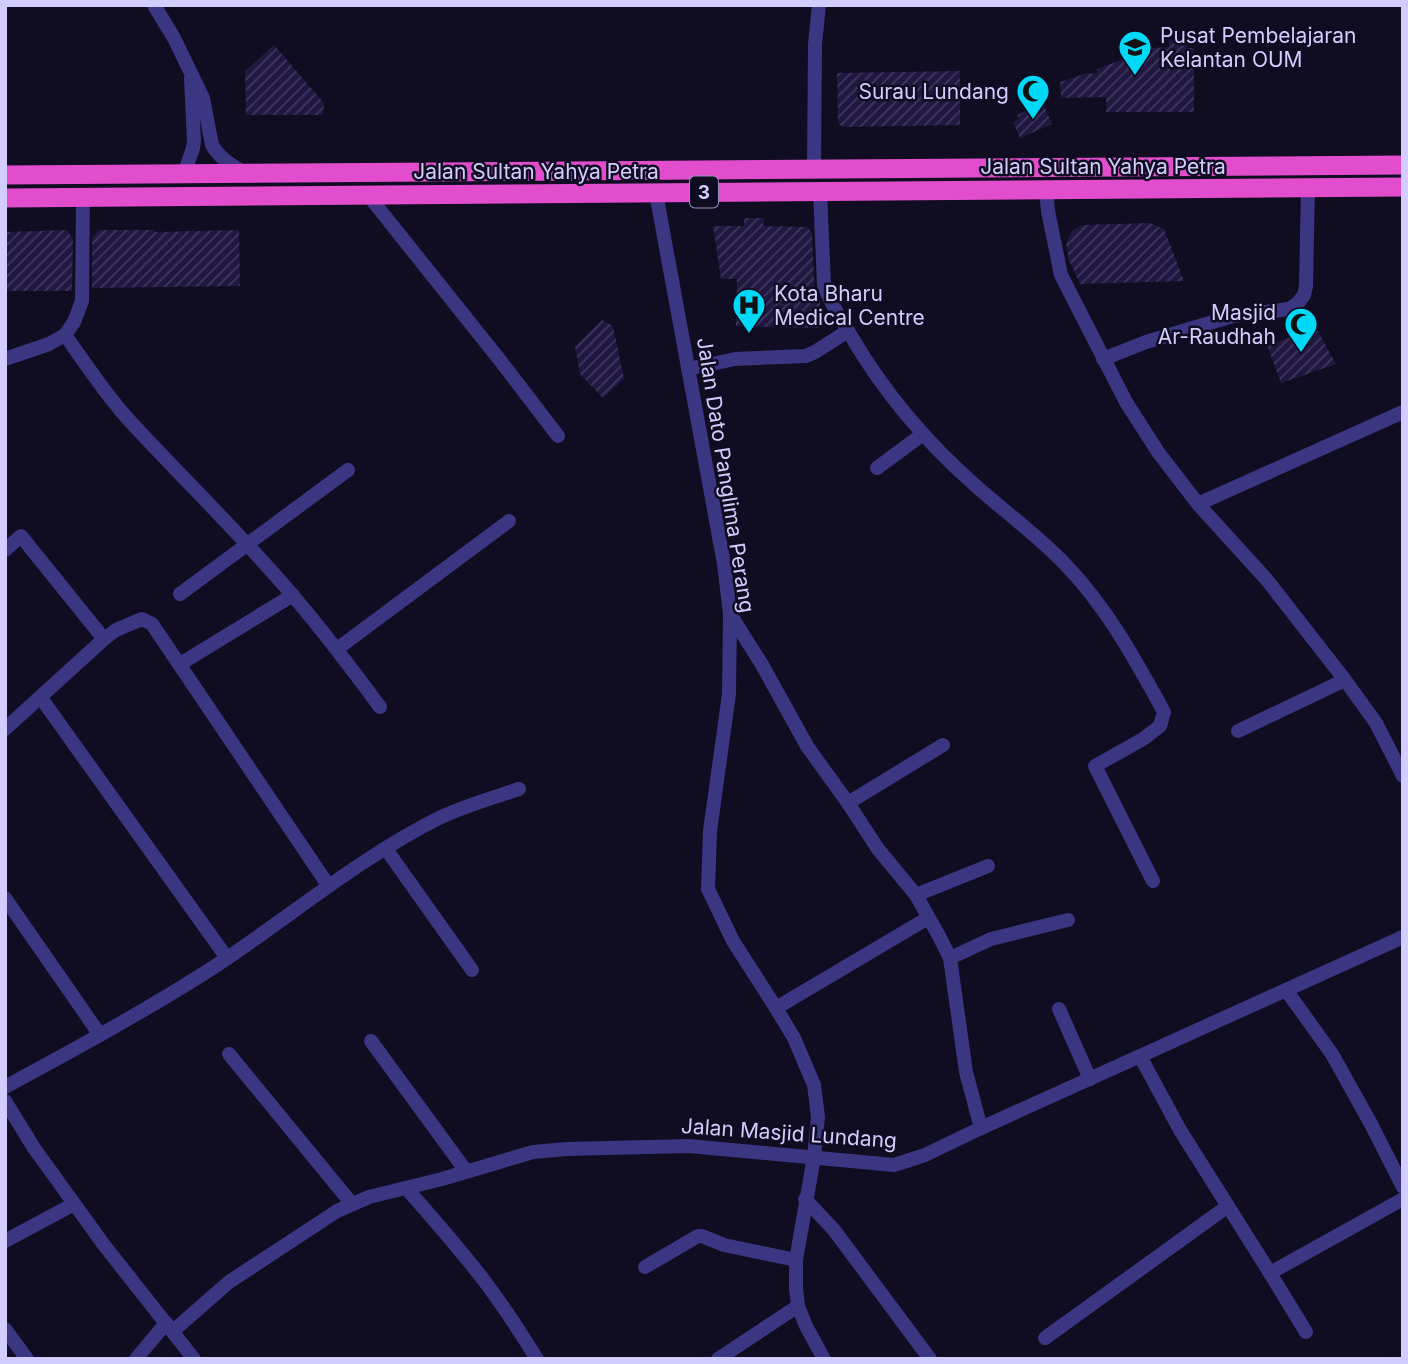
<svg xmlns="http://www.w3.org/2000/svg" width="1408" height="1364" font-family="Inter,sans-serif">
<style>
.building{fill:url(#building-hatch)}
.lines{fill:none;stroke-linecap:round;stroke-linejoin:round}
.minor{stroke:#3b3681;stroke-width:14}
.trunk{stroke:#e14dcd;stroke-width:19}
.labels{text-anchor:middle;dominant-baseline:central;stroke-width:5;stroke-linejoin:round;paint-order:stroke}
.shield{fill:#100c21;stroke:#9892bc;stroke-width:2}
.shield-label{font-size:19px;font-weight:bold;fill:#d3ccff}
.poi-label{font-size:21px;fill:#d3ccff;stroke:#100c21;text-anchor:start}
.street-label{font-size:21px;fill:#d3ccff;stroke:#100c21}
</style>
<defs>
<pattern id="building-hatch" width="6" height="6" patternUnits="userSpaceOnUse" patternTransform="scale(1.75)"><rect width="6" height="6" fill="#211842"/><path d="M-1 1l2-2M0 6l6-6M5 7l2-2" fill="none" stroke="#40385e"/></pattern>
</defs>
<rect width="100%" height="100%" fill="#100c21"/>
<g class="building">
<path d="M 1169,40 L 1188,40 L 1187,48 L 1194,48 L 1194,112 L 1106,112 L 1106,97 L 1061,98 L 1060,82 L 1087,73 L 1097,74 L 1097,69 L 1152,48 L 1169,47 Z"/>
<path d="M 274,45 L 324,103 L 323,115 L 246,115 L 245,71 Z"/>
<path d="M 960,71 L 960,125 L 842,127 L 838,122 L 837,73 Z"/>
<path d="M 1043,103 L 1052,124 L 1020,138 L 1013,122 L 1019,119 L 1017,115 Z"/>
<path d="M 744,218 L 764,218 L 763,226 L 807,227 L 812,233 L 815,297 L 818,297 L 820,300 L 819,328 L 736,326 L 737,279 L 721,279 L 713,226 L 744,226 Z"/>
<path d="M 1150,223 L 1164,229 L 1184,281 L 1080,284 L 1069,260 L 1066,243 L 1072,231 L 1082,225 Z"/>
<path d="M 67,230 L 73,239 L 72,291 L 5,291 L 5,232 Z"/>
<path d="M 99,230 L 155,230 L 155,232 L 239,230 L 240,286 L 92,288 L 92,238 Z"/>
<path d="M 602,320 L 613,326 L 624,379 L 603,398 L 580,374 L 575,346 Z"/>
<path d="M 1316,328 L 1336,364 L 1281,383 L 1267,345 Z"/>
</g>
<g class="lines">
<g class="minor">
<path d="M 154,5 L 174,38 L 203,98 L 212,145 C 220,159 233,166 246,174"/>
<path d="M 814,169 L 815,44 L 819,5"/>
<path d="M 184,174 L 193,148 L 194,141 L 191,79"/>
<path d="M 1046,190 L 1048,211 L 1061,275 L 1126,402 L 1158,452 L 1198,504 L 1267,580 L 1345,680 L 1376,723 L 1403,776"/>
<path d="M 820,191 L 824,285 C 830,303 841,319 851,336 C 884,392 928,444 976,486 C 1005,512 1037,535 1064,563 C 1106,606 1135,659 1164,712 L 1160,726 L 1143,739 L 1095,766 L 1153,881"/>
<path d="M 656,193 L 724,564 L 730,614 L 729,694 L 710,831 L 708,889 L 733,941 L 776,1008 L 794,1038 L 814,1085 L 818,1117 L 814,1157 L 796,1260 L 796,1288 L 798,1306 L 806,1326 L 824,1359"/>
<path d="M 368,195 L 499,359 L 558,436"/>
<path d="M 65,335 C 86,364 105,394 129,420 C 184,480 242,535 294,597 C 324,632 352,669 380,707"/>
<path d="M 5,359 L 49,344 L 65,335 L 74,322 L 82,301 L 83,197"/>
<path d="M 1103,359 L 1146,342 L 1233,316 L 1289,309 L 1298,303 L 1304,295 L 1306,286 L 1308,187"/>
<path d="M 688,369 L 735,359 L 806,356 L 815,352 L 848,331"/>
<path d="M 877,468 L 923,434"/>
<path d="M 1198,504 L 1403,412"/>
<path d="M 5,550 L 21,536 L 104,639"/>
<path d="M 180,594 L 348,470"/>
<path d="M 730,614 L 761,663 L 807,746 L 848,803 L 878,849 L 916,895 L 939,936 L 950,958 L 966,1072 L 981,1128"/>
<path d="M 337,649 L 509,521"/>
<path d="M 180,664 L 293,595"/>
<path d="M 41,698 L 227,958"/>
<path d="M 5,729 L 104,639 L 116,630 L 142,619 L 152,624 L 328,885"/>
<path d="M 1238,731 L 1345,680"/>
<path d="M 848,803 L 943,745"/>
<path d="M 386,849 L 472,970"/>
<path d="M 916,895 L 988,866"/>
<path d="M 5,898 L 100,1035"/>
<path d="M 950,958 L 991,939 L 1068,920"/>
<path d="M 1286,990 L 1332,1054 L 1371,1124 L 1403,1187"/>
<path d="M 776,1008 L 928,918"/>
<path d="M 1059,1009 L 1090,1079"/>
<path d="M 371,1041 L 466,1171"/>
<path d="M 229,1054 L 352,1204"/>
<path d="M 1140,1056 L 1180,1130 L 1270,1273 L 1306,1332"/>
<path d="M 5,1087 C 77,1048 149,1009 217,965 C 291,916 359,858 439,818 C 464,806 492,798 519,789"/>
<path d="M 5,1101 L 34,1148 L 104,1245 L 194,1359"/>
<path d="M 406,1188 C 431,1216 456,1245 479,1274 C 500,1301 519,1330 537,1359"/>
<path d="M 805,1199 L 834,1230 L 930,1359"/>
<path d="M 5,1241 L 74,1204"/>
<path d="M 645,1267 L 698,1236 L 702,1236 L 724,1245 L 796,1260"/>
<path d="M 1270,1273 L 1403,1199"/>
<path d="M 5,1329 L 27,1359"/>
<path d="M 173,1331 L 229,1282 L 337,1211 L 369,1197 L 442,1179 L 533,1152 L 567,1149 L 689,1146 L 894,1165 L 925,1155 L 981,1128 L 1403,937"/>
<path d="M 1045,1338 L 1228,1206"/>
<path d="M 136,1359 L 166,1323"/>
<path d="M 718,1359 L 798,1306"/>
</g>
<g class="trunk">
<path d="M 5,175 L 1403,165"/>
<path d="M 5,198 L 1403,187"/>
</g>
</g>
<defs>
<symbol id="university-pin" viewBox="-11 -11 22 30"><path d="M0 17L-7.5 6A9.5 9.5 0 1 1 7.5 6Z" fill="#00d8f7" stroke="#100c21"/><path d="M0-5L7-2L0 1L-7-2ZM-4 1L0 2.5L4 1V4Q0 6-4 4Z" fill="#111"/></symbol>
<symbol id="mosque-pin" viewBox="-11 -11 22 30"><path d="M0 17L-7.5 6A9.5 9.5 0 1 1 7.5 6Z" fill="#00d8f7" stroke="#100c21"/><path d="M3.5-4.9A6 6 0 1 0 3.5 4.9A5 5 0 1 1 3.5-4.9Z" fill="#111"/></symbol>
<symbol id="hospital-pin" viewBox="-11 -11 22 30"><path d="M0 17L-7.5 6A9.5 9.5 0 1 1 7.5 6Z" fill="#00d8f7" stroke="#100c21"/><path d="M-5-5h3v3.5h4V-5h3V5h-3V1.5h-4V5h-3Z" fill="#111"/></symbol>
</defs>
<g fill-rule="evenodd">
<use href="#university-pin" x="1116" y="28" width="38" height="52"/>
<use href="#mosque-pin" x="1014" y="72" width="38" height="52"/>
<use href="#hospital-pin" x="730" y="286" width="38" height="52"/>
<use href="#mosque-pin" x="1282" y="305" width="38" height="52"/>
</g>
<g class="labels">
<rect class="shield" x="690" y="176.5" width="28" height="31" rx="5"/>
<g class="shield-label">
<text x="704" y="192">3</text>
</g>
<g class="poi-label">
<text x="1160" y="35">Pusat Pembelajaran<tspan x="1160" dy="24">Kelantan OUM</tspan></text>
<text x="1009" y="91" text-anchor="end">Surau Lundang</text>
<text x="774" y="293">Kota Bharu<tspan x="774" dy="24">Medical Centre</tspan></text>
<text x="1276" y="312" text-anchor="end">Masjid<tspan x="1276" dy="24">Ar-Raudhah</tspan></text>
</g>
<g class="street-label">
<text x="1103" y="166">Jalan Sultan Yahya Petra</text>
<text x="536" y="171">Jalan Sultan Yahya Petra</text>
<text transform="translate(726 475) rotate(81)">Jalan Dato Panglima Perang</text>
<text transform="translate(789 1133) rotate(4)">Jalan Masjid Lundang</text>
</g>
</g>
<rect width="1408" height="1364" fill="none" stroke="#d3ccff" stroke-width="14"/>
</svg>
